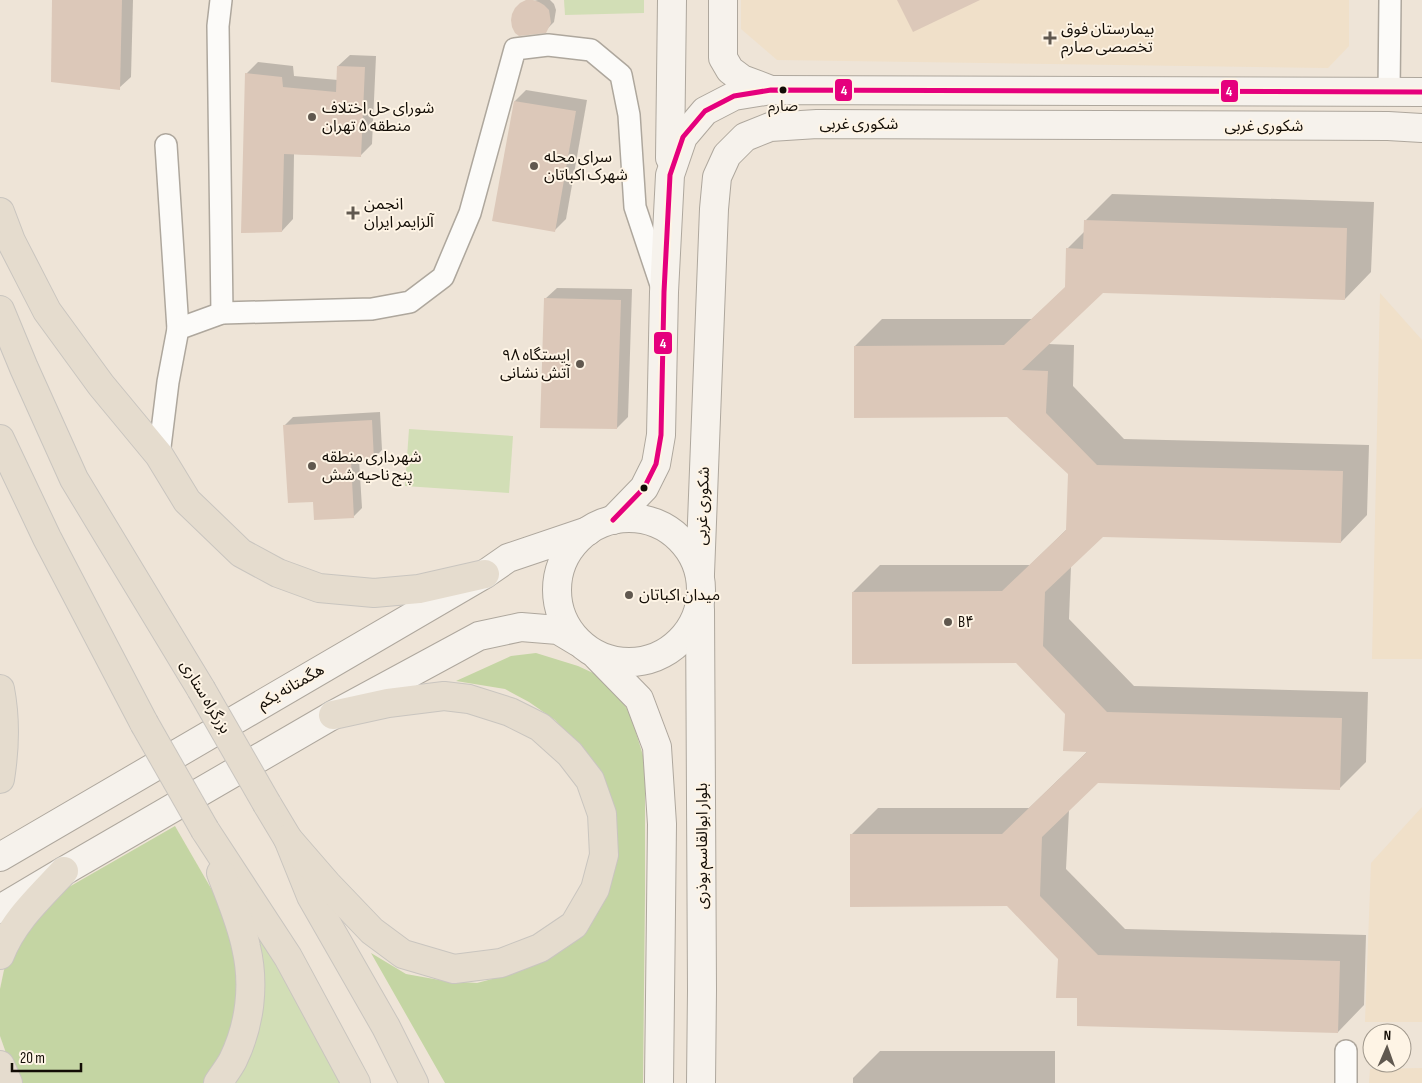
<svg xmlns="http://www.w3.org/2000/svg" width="1422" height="1083" font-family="'Sofia Sans Condensed','Noto Sans Arabic',sans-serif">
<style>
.built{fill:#f0e0c9}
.green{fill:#d2deb6}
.forest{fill:#c4d5a3}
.shadow{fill:#0003}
.building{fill:#dcc8b9}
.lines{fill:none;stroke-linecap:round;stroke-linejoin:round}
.street-casing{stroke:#aea79d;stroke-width:24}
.secondary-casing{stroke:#aea79d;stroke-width:30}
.highway-casing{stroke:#c9c5bf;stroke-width:30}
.street{stroke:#fcfbf9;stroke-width:21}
.secondary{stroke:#f6f2ec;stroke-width:28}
.highway{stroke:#e5dcce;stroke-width:28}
.highway-bridge-casing{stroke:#c9c5bf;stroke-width:30;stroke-linecap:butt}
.highway-bridge{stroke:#e5dcce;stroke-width:28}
.bus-1-casing{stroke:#fef4e5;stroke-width:9}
.bus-1{stroke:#e5007d;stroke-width:5}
.poi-dot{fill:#60584f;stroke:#fef4e5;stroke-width:2}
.bus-dot{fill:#130d06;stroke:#fef4e5;stroke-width:2}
.labels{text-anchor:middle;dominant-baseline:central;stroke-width:4;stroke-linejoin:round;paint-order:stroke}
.bus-label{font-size:15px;fill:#130d06;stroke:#fef4e5}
.poi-label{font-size:16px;fill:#130d06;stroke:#fef4e5;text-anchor:start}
.street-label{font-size:16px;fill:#130d06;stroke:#fef4e5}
.line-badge{stroke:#fef4e5;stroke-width:2}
.badge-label{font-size:14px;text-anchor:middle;font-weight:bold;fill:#fff}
</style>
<rect width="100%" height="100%" fill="#eee4d7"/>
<g class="built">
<path d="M 741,0 L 1349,0 L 1349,46 L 1328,68 L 777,60 L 741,29 Z"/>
<path d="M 1380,293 L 1422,340 L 1422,659 L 1372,659 Z"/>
<path d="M 1422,807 L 1422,1022 L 1365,1022 L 1371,863 Z"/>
<path d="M 1422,1068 L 1422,1083 L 1369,1083 L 1370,1069 Z"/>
</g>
<g class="green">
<path d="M 564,0 L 644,0 L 644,13 L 565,15 Z"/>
<path d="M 409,429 L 513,436 L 509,493 L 405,486 Z"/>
<path d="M 243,908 L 344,1083 L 232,1083 Z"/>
</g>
<g class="forest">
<path d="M 536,653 L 578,666 L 606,679 L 630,713 L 645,762 L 645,893 L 643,1083 L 445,1083 L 371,953 L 406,974 L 445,981 L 477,983 L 515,973 L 554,953 L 607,894 L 577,745 L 555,720 L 529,702 L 505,689 L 456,681 L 511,656 Z"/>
<path d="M 175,826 L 227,916 L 238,953 L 238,999 L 227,1046 L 205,1083 L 20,1083 L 11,1067 L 0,1036 L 0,989 L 4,970 L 11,951 L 55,895 Z"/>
</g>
<g class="shadow">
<path d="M 53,0 L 133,0 L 131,77 L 119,88 Z"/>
<path d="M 538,0 L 550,0 L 554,4 L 556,10 L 554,22 L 545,31 L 520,4 Z"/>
<path d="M 350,55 L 376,56 L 372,144 L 360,156 L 294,154 L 293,219 L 282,231 L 246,74 L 258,62 L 293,66 L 294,76 L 338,80 L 338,66 Z"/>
<path d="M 526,90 L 587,100 L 566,219 L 555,230 L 494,220 L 515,101 Z"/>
<path d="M 1112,194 L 1374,202 L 1371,272 L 1345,299 L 1103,291 L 1048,344 L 1074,345 L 1073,386 L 1124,439 L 1369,445 L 1367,515 L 1341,542 L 1103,536 L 1071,566 L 1069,619 L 1134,686 L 1368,692 L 1366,762 L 1339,789 L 1097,782 L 1069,810 L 1066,869 L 1125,929 L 1366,935 L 1364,1005 L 1338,1032 L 1079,997 L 1059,959 L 1007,905 L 851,835 L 878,808 L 1029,808 L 1089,750 L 1066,714 L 1016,662 L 853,592 L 880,565 L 1030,565 L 1067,529 L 1069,474 L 1007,416 L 855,346 L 882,319 L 1032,319 L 1066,287 L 1067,249 L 1085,231 L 1085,221 Z"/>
<path d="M 557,288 L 632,289 L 628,417 L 617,428 L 545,299 Z"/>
<path d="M 380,412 L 382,450 L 374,458 L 359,459 L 362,508 L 353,517 L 314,501 L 285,425 L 293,417 Z"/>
<path d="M 880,1051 L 1055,1051 L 1055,1083 L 853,1083 L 853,1078 Z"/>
</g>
<g class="building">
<path d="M 52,0 L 122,0 L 120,90 L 51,82 Z"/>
<path d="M 526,0 L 533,0 L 539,2 L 544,5 L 549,10 L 551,23 L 546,33 L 519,36 L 515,33 L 512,27 L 511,20 L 512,14 L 515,8 L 520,3 Z"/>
<path d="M 897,0 L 980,0 L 913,32 Z"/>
<path d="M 337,66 L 365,67 L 361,157 L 284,154 L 282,232 L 241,233 L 245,73 L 282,77 L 283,87 L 336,92 Z"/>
<path d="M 514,101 L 576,111 L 555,232 L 492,221 Z"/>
<path d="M 1084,220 L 1347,228 L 1345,300 L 1103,293 L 1022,370 L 1048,371 L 1046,413 L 1097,465 L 1343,471 L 1341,543 L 1103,537 L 1045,592 L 1043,646 L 1107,712 L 1342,718 L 1340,790 L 1098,783 L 1042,837 L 1040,896 L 1098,955 L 1340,961 L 1338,1033 L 1077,1026 L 1077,998 L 1056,998 L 1058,959 L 1007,906 L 850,907 L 850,834 L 1002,834 L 1087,752 L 1063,751 L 1065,714 L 1016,663 L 852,664 L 852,592 L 1002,591 L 1066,530 L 1068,474 L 1007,417 L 854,418 L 854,346 L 1004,345 L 1065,287 L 1066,248 L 1083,249 Z"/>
<path d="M 544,298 L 621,300 L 617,429 L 540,428 Z"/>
<path d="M 372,420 L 374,460 L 351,461 L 354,518 L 314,520 L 313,502 L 288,503 L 283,425 Z"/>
</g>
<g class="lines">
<defs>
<g id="street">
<path d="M 221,0 L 218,26 L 222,313"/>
<path d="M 1389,92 L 1390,0"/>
<path d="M 166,145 L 178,329"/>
<path d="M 159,455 L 168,382 L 178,329 L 222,313 L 372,309 L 410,302 L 443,277 L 470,213 L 515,49 L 548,45 L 591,50 L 621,75 L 629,115 L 635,207 L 661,285"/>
<path d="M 1346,1083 L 1346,1051"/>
</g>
<g id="secondary">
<path d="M 723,0 L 723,58 L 730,70 L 742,79 L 771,90"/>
<path d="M 670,158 L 672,0"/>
<circle cx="629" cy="590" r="72"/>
<path d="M 613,520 L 644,488 L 656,464 L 661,435 L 664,292 L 670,175 L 683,137 L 705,111 L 734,96 L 771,90 L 1422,92"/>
<path d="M 700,574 L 714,209 L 717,177 L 727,155 L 745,137 L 770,127 L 817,124 L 1388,126 L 1422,128"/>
<path d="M 700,609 L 702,990 L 701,1083"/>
<path d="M 597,656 L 639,699 L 657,747 L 662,824 L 659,1083"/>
<path d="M 0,857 L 485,574 L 508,558 L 588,531"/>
<path d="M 0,909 L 64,871 L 333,715 L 479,636 L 521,627 L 558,630 L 578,642"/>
</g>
<g id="highway">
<path d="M 0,212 L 11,241 L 47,311 L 101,385 L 159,455 L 187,501 L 241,553 L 278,573 L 319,588 L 374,593 L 419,589 L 485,574"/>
<path d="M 0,310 L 24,368 L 74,479 L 201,689"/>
<path d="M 0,439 L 47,538 L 144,723"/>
<path d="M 0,689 C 6,720 5,748 0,779"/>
<path d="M 267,804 L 288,839 L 311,896 L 386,1027 L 414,1083"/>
<path d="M 205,830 L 288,957 L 356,1083"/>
<path d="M 288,839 L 327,884 L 372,931 L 403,954 L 454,969 L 501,963 L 540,948 L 574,925 L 595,889 L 604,855 L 602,814 L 590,780 L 570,754 L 540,727 L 510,712 L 469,699 L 444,696 L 388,703 L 333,715"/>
<path d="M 0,955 C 13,921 40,897 64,871"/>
<path d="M 0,1065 L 8,1083"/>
<path d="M 218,1083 C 223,1075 229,1068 233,1060 C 250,1025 255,985 246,947 C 241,922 230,897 221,873"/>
</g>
</defs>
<use href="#street" class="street-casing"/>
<use href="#secondary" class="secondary-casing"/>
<use href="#highway" class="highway-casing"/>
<use href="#street" class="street"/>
<use href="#secondary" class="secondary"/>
<use href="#highway" class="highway"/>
<defs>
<g id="highway-bridge">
<path d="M 201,689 L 267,804"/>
<path d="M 144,723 L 205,830"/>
</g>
</defs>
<use href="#highway-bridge" class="highway-bridge-casing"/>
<use href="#highway-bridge" class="highway-bridge"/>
<defs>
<path id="bus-1" d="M 613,520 L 644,488 L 656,464 L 661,435 L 664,292 L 670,175 L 683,137 L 705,111 L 734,96 L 771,90 L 1422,92"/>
</defs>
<use href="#bus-1" class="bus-1-casing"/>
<use href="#bus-1" class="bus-1"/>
</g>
<g class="poi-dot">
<path d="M1047.5 30.5h5v5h5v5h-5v5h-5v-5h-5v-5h5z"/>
<circle cx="312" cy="117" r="5"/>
<circle cx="534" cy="166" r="5"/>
<path d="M350.5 205.5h5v5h5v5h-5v5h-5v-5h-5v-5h5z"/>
<circle cx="580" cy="364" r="5"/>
<circle cx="312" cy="466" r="5"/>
<circle cx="629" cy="595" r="5"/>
<circle cx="948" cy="622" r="5"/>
</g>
<g class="bus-dot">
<circle cx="783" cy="90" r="4.5"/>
<circle cx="644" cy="488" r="4.5"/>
</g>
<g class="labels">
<g class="bus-label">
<text x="783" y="106">صارم</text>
</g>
<g class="poi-label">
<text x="1061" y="29">بیمارستان فوق<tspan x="1061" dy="18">تخصصی صارم</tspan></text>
<text x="322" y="108">شورای حل اختلاف<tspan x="322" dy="18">منطقه ۵ تهران</tspan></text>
<text x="544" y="157">سرای محله<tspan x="544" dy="18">شهرک اکباتان</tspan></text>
<text x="364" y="204">انجمن<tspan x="364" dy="18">آلزایمر ایران</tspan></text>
<text x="570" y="355" text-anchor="end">ایستگاه ۹۸<tspan x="570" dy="18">آتش نشانی</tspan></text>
<text x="322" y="457">شهرداری منطقه<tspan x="322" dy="18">پنج ناحیه شش</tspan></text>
<text x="639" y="595">میدان اکباتان</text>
<text x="958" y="622">B۴</text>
</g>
<g class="street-label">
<text x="859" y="124">شکوری غربی</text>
<text x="1264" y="126">شکوری غربی</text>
<text transform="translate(703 506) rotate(-88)">شکوری غربی</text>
<text transform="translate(291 687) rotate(-30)">هگمتانه یکم</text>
<text transform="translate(205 697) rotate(59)">بزرگراه ستاری</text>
<text transform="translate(702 846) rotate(-90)">بلوار ابوالقاسم بوذری</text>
</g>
</g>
<g class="line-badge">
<rect x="834" y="78" width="19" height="24" rx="5" fill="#e5007d"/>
<rect x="1220" y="79" width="19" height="24" rx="5" fill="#e5007d"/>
<rect x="653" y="331" width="20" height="24" rx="5" fill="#e5007d"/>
</g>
<g class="badge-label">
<text x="844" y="95">4</text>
<text x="1229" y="96">4</text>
<text x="663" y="348">4</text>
</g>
<g transform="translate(1387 1048) rotate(2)"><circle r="24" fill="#fef4e5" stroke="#a0988c"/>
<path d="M0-4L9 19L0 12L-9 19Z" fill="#60584f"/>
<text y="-8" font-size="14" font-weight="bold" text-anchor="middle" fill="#130d06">N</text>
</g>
<path d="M12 1063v8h69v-8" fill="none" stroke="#130d06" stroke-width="2.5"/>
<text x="20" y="1063" font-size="15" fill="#130d06" stroke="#fef4e5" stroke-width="4" paint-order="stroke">20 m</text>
</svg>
